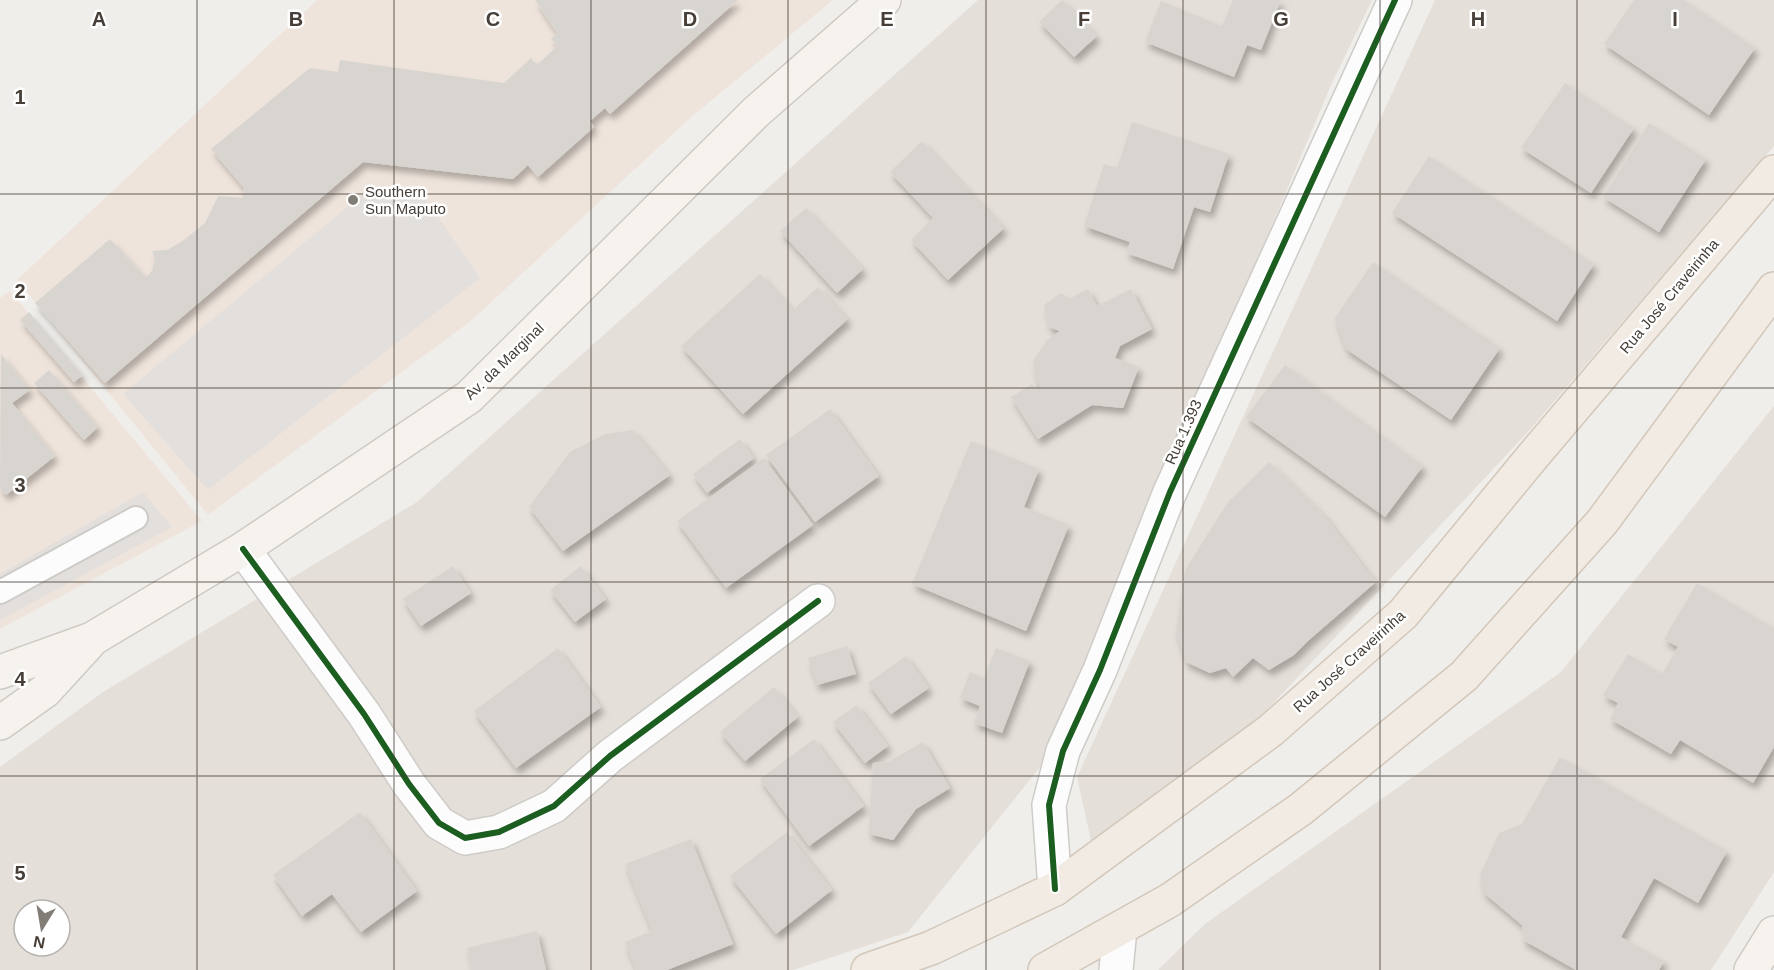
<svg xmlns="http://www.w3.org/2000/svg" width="1774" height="970" font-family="Arial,sans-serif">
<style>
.residential{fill:#e4dfd8;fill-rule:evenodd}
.commercial{fill:#efe4db}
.parking{fill:#e2dfdc}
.building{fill:#d8d5d1;filter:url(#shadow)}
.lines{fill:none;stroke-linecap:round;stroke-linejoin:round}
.service-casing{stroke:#ceccc8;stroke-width:26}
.minor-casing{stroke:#ceccc8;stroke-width:36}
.secondary-casing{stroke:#cfcac2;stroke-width:36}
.primary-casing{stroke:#d2c7b9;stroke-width:36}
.service{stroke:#fdfcfc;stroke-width:22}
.minor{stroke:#fdfcfc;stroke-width:33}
.secondary{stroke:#f6f3ef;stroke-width:33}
.primary{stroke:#f1ebe4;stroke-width:33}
.cycleway-casing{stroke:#fff;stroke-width:10}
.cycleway{stroke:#1b5e20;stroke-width:6}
.grid{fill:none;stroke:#463e37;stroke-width:1.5;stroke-opacity:0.55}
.poi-dot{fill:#827c76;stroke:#fff;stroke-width:2}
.labels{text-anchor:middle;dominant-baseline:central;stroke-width:5;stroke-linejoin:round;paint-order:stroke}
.poi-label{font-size:15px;fill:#463e37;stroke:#fff;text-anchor:start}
.street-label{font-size:15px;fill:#463e37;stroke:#fff}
.grid-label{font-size:20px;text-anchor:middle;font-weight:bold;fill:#463e37;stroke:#fff;stroke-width:5;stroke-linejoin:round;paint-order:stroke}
</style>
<defs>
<filter id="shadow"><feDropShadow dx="3.5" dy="6" stdDeviation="3" flood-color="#0004"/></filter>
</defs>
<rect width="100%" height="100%" fill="#f0eeeb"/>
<g class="residential">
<path d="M 978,0 L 1372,0 L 1331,85 L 1048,757 L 908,932 L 793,970 L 0,970 L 0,767 L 103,692 L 417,502 ZM 24,910 L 60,910 L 60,946 L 24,946 Z"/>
<path d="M 1435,0 L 1774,0 L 1774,146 L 1527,433 L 1252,726 L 1122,828 L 1091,841 L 1077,777 Z"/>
<path d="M 1774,406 L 1774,872 L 1711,970 L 1158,970 L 1205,924 L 1561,672 Z"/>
</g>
<g class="commercial">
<path d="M 317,0 L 833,0 L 689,119 L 471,321 L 208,515 L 17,280 Z"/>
<path d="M 10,291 L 202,521 L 0,629 L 0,298 Z"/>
</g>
<g class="parking">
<path d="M 371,187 L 420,191 L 480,278 L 208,490 L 123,394 Z"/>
<path d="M 143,492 L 172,527 L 0,620 L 0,574 Z"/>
</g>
<g class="building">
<path d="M 535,0 L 738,0 L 610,114 L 605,108 L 590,121 L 594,127 L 538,177 L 528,165 L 513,179 L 363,162 L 105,383 L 35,303 L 110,239 L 141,273 L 146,277 L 152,271 L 155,259 L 152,251 L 167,250 L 184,240 L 205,223 L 218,196 L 243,198 L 244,188 L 211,149 L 310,68 L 338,72 L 340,60 L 504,83 L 531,58 L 537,65 L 557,46 L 551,39 L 557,33 Z"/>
<path d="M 1062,0 L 1097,36 L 1074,57 L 1039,22 Z"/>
<path d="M 1233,0 L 1281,0 L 1261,50 L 1247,45 L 1234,77 L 1145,42 L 1161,1 L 1222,26 Z"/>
<path d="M 1634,0 L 1684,0 L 1755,48 L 1709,115 L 1604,44 Z"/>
<path d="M 1565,83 L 1634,128 L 1591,193 L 1521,148 Z"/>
<path d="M 1132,122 L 1229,154 L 1210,212 L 1194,207 L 1173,269 L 1126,253 L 1130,242 L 1084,226 L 1104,164 L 1117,168 Z"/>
<path d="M 1649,123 L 1706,159 L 1659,232 L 1603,197 Z"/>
<path d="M 922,141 L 1004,228 L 948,280 L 911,240 L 933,218 L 890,172 Z"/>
<path d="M 1429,156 L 1594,264 L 1557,321 L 1392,213 Z"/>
<path d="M 806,208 L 863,269 L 837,293 L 780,231 Z"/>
<path d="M 1373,262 L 1500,348 L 1451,420 L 1346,349 L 1335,318 Z"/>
<path d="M 760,274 L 793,310 L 818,287 L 848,319 L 743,414 L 681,346 Z"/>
<path d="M 1088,289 L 1097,306 L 1131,289 L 1152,329 L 1120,346 L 1115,358 L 1139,367 L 1123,408 L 1092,405 L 1038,439 L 1011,397 L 1032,384 L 1036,390 L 1041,387 L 1036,380 L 1033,361 L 1047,340 L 1060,331 L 1049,327 L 1044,305 L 1061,293 L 1069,299 Z"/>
<path d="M 29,312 L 83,375 L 74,382 L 20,320 Z"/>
<path d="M 1,354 L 30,390 L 12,403 L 55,456 L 6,495 L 0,488 Z"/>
<path d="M 1285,365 L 1423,466 L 1385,517 L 1246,417 Z"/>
<path d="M 49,370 L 98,427 L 84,440 L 34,383 Z"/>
<path d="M 830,409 L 879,476 L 815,522 L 766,455 Z"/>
<path d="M 633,430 L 670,475 L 563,551 L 529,507 L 570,452 L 605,434 Z"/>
<path d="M 740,439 L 754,458 L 707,493 L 693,474 Z"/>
<path d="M 971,441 L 1039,469 L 1024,507 L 1069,525 L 1026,631 L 912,584 Z"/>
<path d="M 764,458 L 813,525 L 726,588 L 677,521 Z"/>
<path d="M 1269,462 L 1324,515 L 1366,570 L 1377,581 L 1309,640 L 1294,655 L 1269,670 L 1253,658 L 1233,677 L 1226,668 L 1210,673 L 1186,662 L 1176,633 L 1185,570 L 1228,502 Z"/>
<path d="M 453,566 L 471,593 L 421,626 L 403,599 Z"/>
<path d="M 581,566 L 606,599 L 575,622 L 550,590 Z"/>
<path d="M 1697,583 L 1774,628 L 1774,747 L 1753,783 L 1680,740 L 1671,754 L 1610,719 L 1618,703 L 1603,695 L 1628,654 L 1662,674 L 1678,647 L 1664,639 Z"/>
<path d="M 847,646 L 856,674 L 817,685 L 808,658 Z"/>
<path d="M 558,648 L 601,707 L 516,768 L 474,711 Z"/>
<path d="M 996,648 L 1030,661 L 1002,733 L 974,723 L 980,706 L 960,698 L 970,672 L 984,678 Z"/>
<path d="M 906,656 L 929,688 L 891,714 L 868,683 Z"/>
<path d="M 774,687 L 798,717 L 745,761 L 720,732 Z"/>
<path d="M 857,705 L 888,746 L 865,763 L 833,722 Z"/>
<path d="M 814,739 L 864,806 L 809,846 L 760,779 Z"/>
<path d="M 923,742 L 950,788 L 916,809 L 893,840 L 869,834 L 873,763 L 888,762 Z"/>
<path d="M 1560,757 L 1727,851 L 1698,903 L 1654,878 L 1621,937 L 1664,961 L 1659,970 L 1576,970 L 1523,940 L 1522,925 L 1484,893 L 1480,875 L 1499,833 L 1522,824 Z"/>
<path d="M 360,812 L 417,891 L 361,932 L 332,894 L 302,916 L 273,875 Z"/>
<path d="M 787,832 L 832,890 L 776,934 L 730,876 Z"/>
<path d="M 691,839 L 733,944 L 667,970 L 636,970 L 625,942 L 652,931 L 625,864 Z"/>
<path d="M 537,931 L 546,970 L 472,970 L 467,948 Z"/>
</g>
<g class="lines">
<defs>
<path id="service" d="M 0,592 L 136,518"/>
<g id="minor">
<path d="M 243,549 L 364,714 L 409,784 L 439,823 L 465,838 L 499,832 L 554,806 L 610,756 L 818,601"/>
<path d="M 1055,889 L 1049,805 L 1063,751 L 1100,670 L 1170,492 L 1395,0"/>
<path d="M 1116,970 L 1120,929"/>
</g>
<g id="secondary">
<path d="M 0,672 L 92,639 L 243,549 L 469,397 L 756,112 L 884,0"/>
<path d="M 0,723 L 45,691 L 89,643"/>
<path d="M 1751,970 L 1774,933"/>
</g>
<g id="primary">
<path d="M 868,970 L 931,948 L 1055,889 L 1270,731 L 1403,614 L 1533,456 L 1774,172"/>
<path d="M 1045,970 L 1170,900 L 1301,809 L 1464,676 L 1602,522 L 1774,289"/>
</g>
</defs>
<use href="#service" class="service-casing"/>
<use href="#minor" class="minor-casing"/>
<use href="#secondary" class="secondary-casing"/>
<use href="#primary" class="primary-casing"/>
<use href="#service" class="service"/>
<use href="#minor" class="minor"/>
<use href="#secondary" class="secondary"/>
<use href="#primary" class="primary"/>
<defs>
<g id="cycleway">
<path d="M 243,549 L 364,714 L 409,784 L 439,823 L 465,838 L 499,832 L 554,806 L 610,756 L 818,601"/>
<path d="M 1055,889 L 1049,805 L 1063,751 L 1100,670 L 1170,492 L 1395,0"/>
</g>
</defs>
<use href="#cycleway" class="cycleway-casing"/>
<use href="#cycleway" class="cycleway"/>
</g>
<path class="grid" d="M 197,0 L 197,970M 394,0 L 394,970M 591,0 L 591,970M 788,0 L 788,970M 986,0 L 986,970M 1183,0 L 1183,970M 1380,0 L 1380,970M 1577,0 L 1577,970M 0,194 L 1774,194M 0,388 L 1774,388M 0,582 L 1774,582M 0,776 L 1774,776"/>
<circle class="poi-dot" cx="353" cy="200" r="6"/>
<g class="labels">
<g class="poi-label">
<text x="365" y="191">Southern<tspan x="365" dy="17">Sun Maputo</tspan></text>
</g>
<g class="street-label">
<text transform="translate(1669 296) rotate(-50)">Rua José Craveirinha</text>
<text transform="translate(504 361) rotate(-44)">Av. da Marginal</text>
<text transform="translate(1183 432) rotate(-66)">Rua 1.393</text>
<text transform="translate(1349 661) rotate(-42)">Rua José Craveirinha</text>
</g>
</g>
<g class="grid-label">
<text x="99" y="26">A</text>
<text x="296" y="26">B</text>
<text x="493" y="26">C</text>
<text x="690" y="26">D</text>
<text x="887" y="26">E</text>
<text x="1084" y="26">F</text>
<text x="1281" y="26">G</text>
<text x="1478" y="26">H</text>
<text x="1675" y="26">I</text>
<text x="20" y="104">1</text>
<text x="20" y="298">2</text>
<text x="20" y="492">3</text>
<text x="20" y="686">4</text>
<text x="20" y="880">5</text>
</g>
<g transform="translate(42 928) rotate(191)"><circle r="28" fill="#ffffff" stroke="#b5b2af" stroke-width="1.5"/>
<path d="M0-4.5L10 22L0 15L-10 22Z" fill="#827c76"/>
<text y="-9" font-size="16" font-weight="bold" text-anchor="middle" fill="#463e37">N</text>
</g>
</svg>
